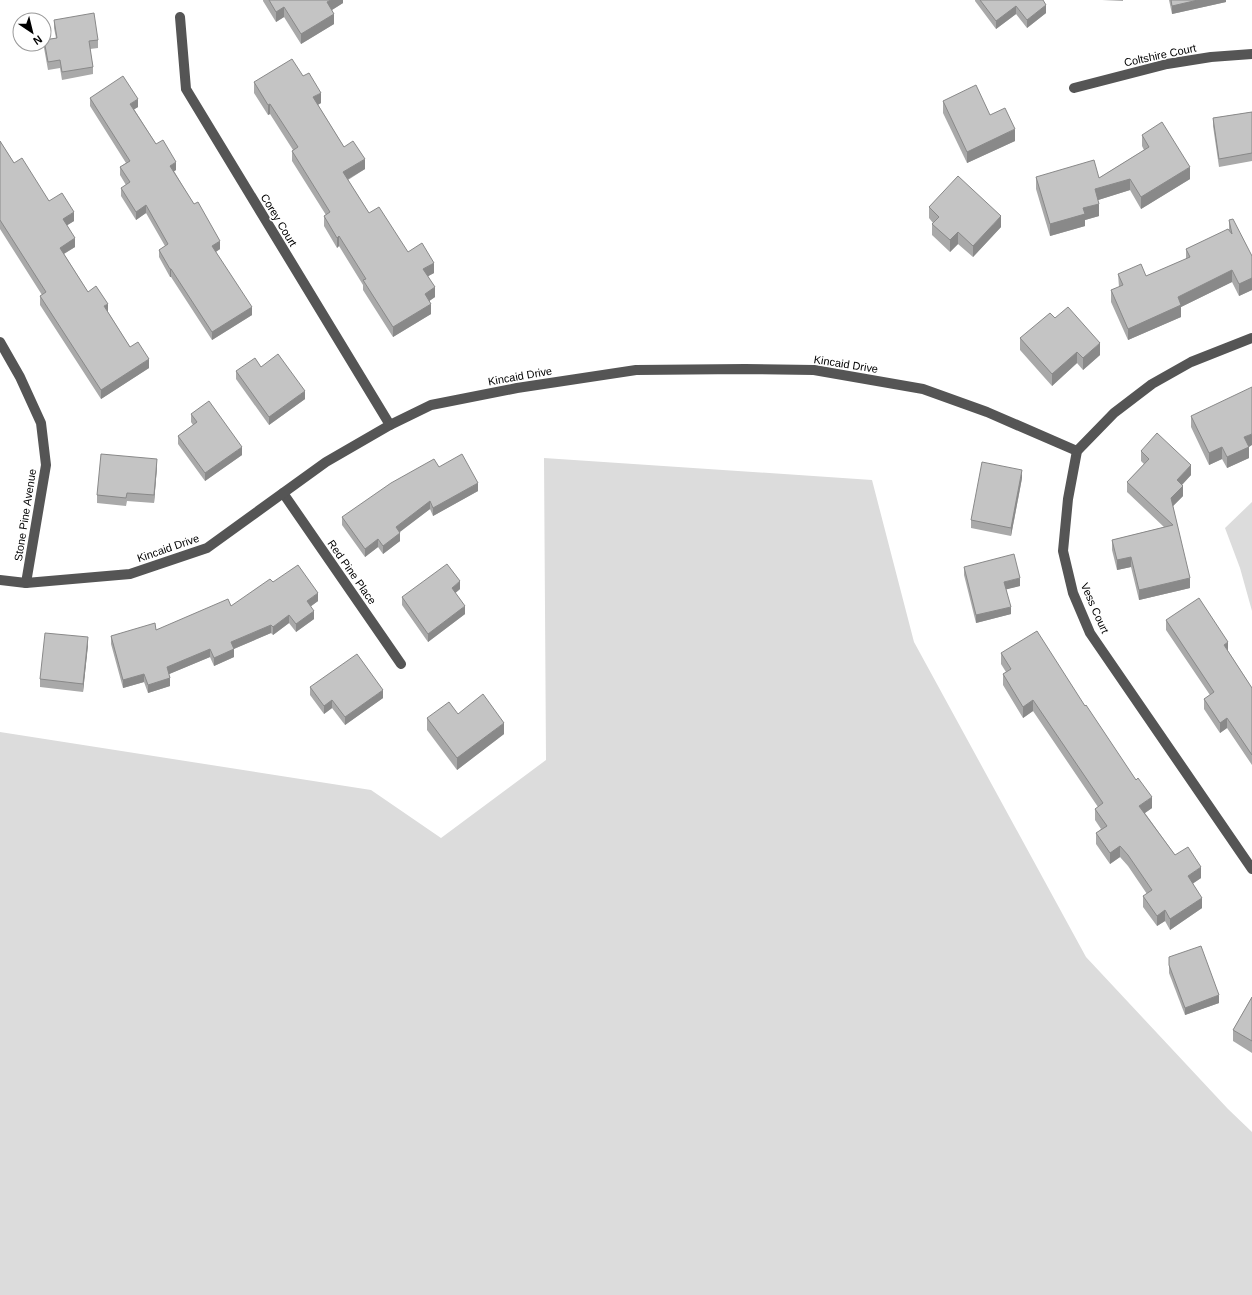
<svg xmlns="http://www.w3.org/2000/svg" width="1252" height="1295" font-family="Helvetica,sans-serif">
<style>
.green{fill:#dcdcdc}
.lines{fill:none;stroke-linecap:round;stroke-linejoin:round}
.minor{stroke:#555;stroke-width:10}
.wall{fill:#a9a9a9}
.shaded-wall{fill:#898989}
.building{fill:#c4c4c4;stroke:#898989}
.labels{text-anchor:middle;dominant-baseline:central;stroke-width:3;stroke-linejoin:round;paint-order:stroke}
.street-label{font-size:11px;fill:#000;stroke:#fff}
</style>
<rect width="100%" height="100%" fill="#fff"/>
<g class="green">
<path d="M 544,458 L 872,480 L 914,642 L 1086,957 L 1228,1109 L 1252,1132 L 1252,1295 L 0,1295 L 0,732 L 371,790 L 441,838 L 546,760 Z"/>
<path d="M 1252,502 L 1252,611 L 1240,568 L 1225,528 Z"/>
</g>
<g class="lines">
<g class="minor">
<path d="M 180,17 L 186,89 L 390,425"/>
<path d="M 1074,88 L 1167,64 L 1211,57 L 1252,54"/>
<path d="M 1252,338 L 1191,362 L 1152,384 L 1114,413 L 1077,451 L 1068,499 L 1063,551 L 1073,593 L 1090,633 L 1252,869"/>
<path d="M 0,342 L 20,377 L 41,423 L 46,465 L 26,583"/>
<path d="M 283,493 L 401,664"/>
<path d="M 0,580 L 26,583 L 130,574 L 207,548 L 326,462 L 390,425 L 431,405 L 517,388 L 636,370 L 745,369 L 814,370 L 923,389 L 987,412 L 1077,451"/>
</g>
</g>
<g class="wall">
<path d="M 263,0 L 343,0 L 343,3 L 332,10 L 334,24 L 301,44 L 284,17 L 276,22 L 263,1 Z"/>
<path d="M 975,0 L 1043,0 L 1046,13 L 1027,28 L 1016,14 L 996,29 L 975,1 Z"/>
<path d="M 1102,0 L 1123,0 L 1123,1 Z"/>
<path d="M 1169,0 L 1226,0 L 1226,2 L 1172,14 Z"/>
<path d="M 54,20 L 98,40 L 98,48 L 90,49 L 93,67 L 93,74 L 62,80 L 60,68 L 48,70 L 44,48 L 44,40 L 56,38 L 54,28 Z"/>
<path d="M 303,76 L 321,103 L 318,105 L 344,147 L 365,169 L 348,180 L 369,213 L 408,252 L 434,273 L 428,276 L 435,297 L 429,301 L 431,314 L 393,337 L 363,290 L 363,285 L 339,246 L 337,248 L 324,226 L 324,216 L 326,215 L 292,161 L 292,151 L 293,150 L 270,114 L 268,115 L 254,93 L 254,82 Z"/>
<path d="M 90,98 L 138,107 L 134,109 L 156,144 L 176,170 L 174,171 L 220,249 L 216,252 L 252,315 L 212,340 L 171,277 L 170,277 L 159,257 L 159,250 L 165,246 L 146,213 L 136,220 L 121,196 L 121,188 L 126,185 L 120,175 L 120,167 L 126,163 L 90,106 Z"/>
<path d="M 943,101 L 990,115 L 1015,141 L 967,163 L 943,113 Z"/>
<path d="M 1252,112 L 1252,161 L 1219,167 L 1213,126 L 1213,118 Z"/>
<path d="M 1142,135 L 1190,179 L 1141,209 L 1130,190 L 1098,200 L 1099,216 L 1085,220 L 1085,226 L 1050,236 L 1036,189 L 1036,177 L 1099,178 L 1144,150 L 1142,146 Z"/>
<path d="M 0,141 L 14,163 L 49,201 L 74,221 L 67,225 L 75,247 L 64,254 L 88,292 L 108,312 L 130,347 L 149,368 L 101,399 L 40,305 L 40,296 L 42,295 L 0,229 Z"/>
<path d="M 929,207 L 1001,227 L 973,257 L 958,244 L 950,252 L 932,235 L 932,224 L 933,223 L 929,218 Z"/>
<path d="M 1229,220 L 1252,256 L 1252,290 L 1239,296 L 1232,282 L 1181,307 L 1181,317 L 1128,340 L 1111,302 L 1111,290 L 1119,287 L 1118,274 L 1146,276 L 1186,259 L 1186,249 L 1229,230 Z"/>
<path d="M 1055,318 L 1100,355 L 1083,370 L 1077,363 L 1052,386 L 1020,350 L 1020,338 Z"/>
<path d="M 261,367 L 305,399 L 269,425 L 236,379 L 236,371 Z"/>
<path d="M 191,414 L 242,455 L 205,481 L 178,444 L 178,436 L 193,425 L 191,422 Z"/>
<path d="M 1191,416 L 1249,447 L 1249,458 L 1227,468 L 1222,459 L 1209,465 L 1191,427 Z"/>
<path d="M 1141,451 L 1191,475 L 1182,485 L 1183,496 L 1173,506 L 1190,588 L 1139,600 L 1131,567 L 1117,570 L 1112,550 L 1112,540 L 1164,527 L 1127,492 L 1127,482 L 1144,464 L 1141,461 Z"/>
<path d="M 157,467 L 154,503 L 127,501 L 126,506 L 97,503 L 97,495 Z"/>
<path d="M 439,467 L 478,491 L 433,516 L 430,509 L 399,532 L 400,541 L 383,554 L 378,547 L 365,557 L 342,525 L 342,517 Z"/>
<path d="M 1022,478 L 1011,536 L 971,528 L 971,520 Z"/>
<path d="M 964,567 L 1020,586 L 1006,589 L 1011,614 L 976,623 L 964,575 Z"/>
<path d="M 273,582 L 318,601 L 310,607 L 314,619 L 296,632 L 289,623 L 273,635 L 271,633 L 234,649 L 234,657 L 214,666 L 210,657 L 169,674 L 170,686 L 148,693 L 144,682 L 123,688 L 111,644 L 111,636 L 156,630 L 231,606 Z"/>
<path d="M 460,589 L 455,593 L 465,614 L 428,642 L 402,605 L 402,597 Z"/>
<path d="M 1166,620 L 1228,651 L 1252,688 L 1252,765 L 1227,728 L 1220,733 L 1204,709 L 1204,699 L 1210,695 L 1166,630 Z"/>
<path d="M 88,645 L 83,692 L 40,687 L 40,679 Z"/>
<path d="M 1001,653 L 1085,706 L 1152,808 L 1145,813 L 1175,855 L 1201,878 L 1193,883 L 1202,908 L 1170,930 L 1165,921 L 1157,926 L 1143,907 L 1143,896 L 1147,894 L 1128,866 L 1120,857 L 1110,864 L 1096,844 L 1096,833 L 1101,829 L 1095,820 L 1095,809 L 1098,807 L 1033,711 L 1023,718 L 1003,685 L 1003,674 L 1006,672 L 1001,664 Z"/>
<path d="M 310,687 L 383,698 L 345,725 L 332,708 L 324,714 L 310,695 Z"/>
<path d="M 458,714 L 504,734 L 457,770 L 427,730 L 427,718 Z"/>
<path d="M 1169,957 L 1219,1003 L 1185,1015 L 1169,973 Z"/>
<path d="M 1252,997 L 1252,1053 L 1233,1041 L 1233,1030 Z"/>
</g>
<g class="shaded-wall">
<path d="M 331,0 L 343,0 L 343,3 L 327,13 L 327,2 Z"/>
<path d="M 1198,0 L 1226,0 L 1226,2 L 1172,14 L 1172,6 Z"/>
<path d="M 1046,5 L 1046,13 L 1027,28 L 1027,20 Z"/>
<path d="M 1016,6 L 1016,14 L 996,29 L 996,21 Z"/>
<path d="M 284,7 L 284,17 L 276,22 L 276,12 Z"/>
<path d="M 334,14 L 334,24 L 301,44 L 301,34 Z"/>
<path d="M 321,93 L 321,103 L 313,107 L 313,97 Z"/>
<path d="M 138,99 L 138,107 L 130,112 L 130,104 Z"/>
<path d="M 270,104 L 270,114 L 268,115 L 268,105 Z"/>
<path d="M 1015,129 L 1015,141 L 967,163 L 967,152 Z"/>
<path d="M 365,159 L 365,169 L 343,182 L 343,172 Z"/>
<path d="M 176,162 L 176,170 L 170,174 L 170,166 Z"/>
<path d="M 1190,167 L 1190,179 L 1141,209 L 1141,197 Z"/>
<path d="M 1130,179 L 1130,190 L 1095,201 L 1095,189 Z"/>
<path d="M 1099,204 L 1099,216 L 1085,220 L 1085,226 L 1050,236 L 1050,224 L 1083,208 Z"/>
<path d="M 146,205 L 146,213 L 136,220 L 136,212 Z"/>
<path d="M 74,212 L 74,221 L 63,228 L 63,219 Z"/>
<path d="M 1001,216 L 1001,227 L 973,257 L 973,246 Z"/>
<path d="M 958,232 L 958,244 L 950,252 L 950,240 Z"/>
<path d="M 339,236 L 339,246 L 337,248 L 337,238 Z"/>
<path d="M 75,238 L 75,247 L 60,256 L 60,248 Z"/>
<path d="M 220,241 L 220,249 L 212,254 L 212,246 Z"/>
<path d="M 434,263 L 434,273 L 423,279 L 423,269 Z"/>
<rect x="170" y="269" width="1" height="8"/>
<path d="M 1232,270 L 1232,282 L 1181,307 L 1181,317 L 1128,340 L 1128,329 L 1178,297 Z"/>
<path d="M 1252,278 L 1252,290 L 1239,296 L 1239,284 Z"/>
<path d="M 435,287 L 435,297 L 425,304 L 425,294 Z"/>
<path d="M 108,304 L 108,313 L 104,306 Z"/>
<path d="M 431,304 L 431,314 L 393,337 L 393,327 Z"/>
<path d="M 252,307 L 252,315 L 212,340 L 212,332 Z"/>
<path d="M 1100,343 L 1100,355 L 1083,370 L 1083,358 Z"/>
<path d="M 1077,352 L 1077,363 L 1052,386 L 1052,374 Z"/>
<path d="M 149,359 L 149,368 L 101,399 L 101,390 Z"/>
<path d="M 305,391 L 305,399 L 269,425 L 269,417 Z"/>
<path d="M 1252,434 L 1252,445 L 1249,447 L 1249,458 L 1227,468 L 1227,457 L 1244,437 Z"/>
<path d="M 242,447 L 242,455 L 205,481 L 205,473 Z"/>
<path d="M 1222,447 L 1222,459 L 1209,465 L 1209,453 Z"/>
<path d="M 157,459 L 157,467 L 154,503 L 154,495 Z"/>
<path d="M 1191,465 L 1191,475 L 1177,490 L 1177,480 Z"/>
<path d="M 1022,470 L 1022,478 L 1011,536 L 1011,528 Z"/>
<path d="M 478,483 L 478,491 L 433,516 L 433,508 Z"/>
<path d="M 1183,486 L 1183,496 L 1171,508 L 1171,498 Z"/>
<path d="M 430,501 L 430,509 L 396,535 L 396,527 Z"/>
<path d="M 400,533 L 400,541 L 383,554 L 383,546 Z"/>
<path d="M 378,539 L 378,547 L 365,557 L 365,549 Z"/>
<path d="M 1131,557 L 1131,567 L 1117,570 L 1117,560 Z"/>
<path d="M 1020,578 L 1020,586 L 1004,590 L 1004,582 Z"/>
<path d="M 1190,578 L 1190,588 L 1139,600 L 1139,590 Z"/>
<path d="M 460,581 L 460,589 L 452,596 L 452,588 Z"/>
<path d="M 318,593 L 318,601 L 307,609 L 307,601 Z"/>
<path d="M 465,606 L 465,614 L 428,642 L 428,634 Z"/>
<path d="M 1011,607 L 1011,614 L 976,623 L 976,615 Z"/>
<path d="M 314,611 L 314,619 L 296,632 L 296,624 Z"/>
<path d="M 289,615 L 289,623 L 273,635 L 273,627 Z"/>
<path d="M 271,625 L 271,633 L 231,650 L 231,642 Z"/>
<path d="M 88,637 L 88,645 L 83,692 L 83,684 Z"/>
<path d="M 1228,642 L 1228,652 L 1224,645 Z"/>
<path d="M 210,649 L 210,657 L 167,675 L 167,667 Z"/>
<path d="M 234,649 L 234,657 L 214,666 L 214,658 Z"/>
<path d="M 144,674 L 144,682 L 123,688 L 123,680 Z"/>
<path d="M 170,678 L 170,686 L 148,693 L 148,685 Z"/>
<path d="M 383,690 L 383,698 L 345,725 L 345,717 Z"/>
<path d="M 332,700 L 332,708 L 324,714 L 324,706 Z"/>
<path d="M 1033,700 L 1033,711 L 1023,718 L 1023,707 Z"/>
<path d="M 1227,718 L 1227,728 L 1220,733 L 1220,723 Z"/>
<path d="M 504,723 L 504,734 L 457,770 L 457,758 Z"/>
<path d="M 1152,797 L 1152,808 L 1139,817 L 1139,806 Z"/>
<path d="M 1120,846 L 1120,857 L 1110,864 L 1110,853 Z"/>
<path d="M 1201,867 L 1201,878 L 1188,887 L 1188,876 Z"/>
<path d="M 1202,898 L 1202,908 L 1170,930 L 1170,919 Z"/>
<path d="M 1165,910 L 1165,921 L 1157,926 L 1157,916 Z"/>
<path d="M 1219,995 L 1219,1003 L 1185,1015 L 1185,1008 Z"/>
</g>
<g class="building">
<path d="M 269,0 L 331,0 L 327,2 L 334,14 L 301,34 L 284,7 L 276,12 Z"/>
<path d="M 980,0 L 1043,0 L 1046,5 L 1027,20 L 1016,6 L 996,21 Z"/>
<path d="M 1171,0 L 1198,0 L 1172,6 Z"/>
<path d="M 94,13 L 98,40 L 89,41 L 93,67 L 62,72 L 60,60 L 48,62 L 44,40 L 57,38 L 54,20 Z"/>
<path d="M 292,59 L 303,76 L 309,73 L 321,93 L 313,97 L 344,147 L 353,141 L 365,159 L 343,172 L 369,213 L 379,207 L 408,252 L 422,243 L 434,263 L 423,269 L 435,287 L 425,294 L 431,304 L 393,327 L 363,280 L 366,279 L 339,236 L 337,238 L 324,216 L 330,212 L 292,151 L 298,147 L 270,104 L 268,105 L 254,82 Z"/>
<path d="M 123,76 L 138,99 L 130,104 L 156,144 L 163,140 L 176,162 L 170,166 L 194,204 L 198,202 L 220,241 L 212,246 L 252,307 L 212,332 L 171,269 L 170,269 L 159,250 L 168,244 L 146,205 L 136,212 L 121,188 L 130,182 L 120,167 L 130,161 L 90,98 Z"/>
<path d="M 976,85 L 990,115 L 1005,108 L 1015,129 L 967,152 L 943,101 Z"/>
<path d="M 1252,112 L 1252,153 L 1219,159 L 1213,118 Z"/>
<path d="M 1162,122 L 1190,167 L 1141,197 L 1130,179 L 1095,189 L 1099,204 L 1083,208 L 1085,214 L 1050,224 L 1036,177 L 1094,160 L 1099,178 L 1149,147 L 1142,135 Z"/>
<path d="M 0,141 L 14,163 L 22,158 L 49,201 L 62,193 L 74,212 L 63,219 L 75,238 L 60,248 L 88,292 L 96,286 L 108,304 L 104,306 L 130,347 L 138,342 L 149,359 L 101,390 L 40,296 L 46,292 L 0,220 Z"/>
<path d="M 958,176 L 1001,216 L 973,246 L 958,232 L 950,240 L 932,224 L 939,217 L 929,207 Z"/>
<path d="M 1233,219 L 1252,256 L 1252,278 L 1239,284 L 1232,270 L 1178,297 L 1181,305 L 1128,329 L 1111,290 L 1123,285 L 1118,274 L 1141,264 L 1146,276 L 1190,257 L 1186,249 L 1228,229 L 1232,234 L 1229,220 Z"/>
<path d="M 1068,307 L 1100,343 L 1083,358 L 1077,352 L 1052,374 L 1020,338 L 1050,313 L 1055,318 Z"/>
<path d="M 278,354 L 305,391 L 269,417 L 236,371 L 255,358 L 261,367 Z"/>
<path d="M 1252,387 L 1252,434 L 1244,437 L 1249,447 L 1227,457 L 1222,447 L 1209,453 L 1191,416 Z"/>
<path d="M 209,401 L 242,447 L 205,473 L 178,436 L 197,422 L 191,414 Z"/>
<path d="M 1157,433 L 1191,465 L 1177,480 L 1183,486 L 1171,498 L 1190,578 L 1139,590 L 1131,557 L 1117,560 L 1112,540 L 1173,525 L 1127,482 L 1149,459 L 1141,451 Z"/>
<path d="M 101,454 L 157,459 L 154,495 L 127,493 L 126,498 L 97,495 Z"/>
<path d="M 462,454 L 478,483 L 433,508 L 430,501 L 396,527 L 400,533 L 383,546 L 378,539 L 365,549 L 342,517 L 391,483 L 434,459 L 439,467 Z"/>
<path d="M 982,462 L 1022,470 L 1011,528 L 971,520 Z"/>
<path d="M 1014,554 L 1020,578 L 1004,582 L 1011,607 L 976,615 L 964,567 Z"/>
<path d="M 447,564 L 460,581 L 452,588 L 465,606 L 428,634 L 402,597 Z"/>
<path d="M 298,565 L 318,593 L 307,601 L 314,611 L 296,624 L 289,615 L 273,627 L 271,625 L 231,642 L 234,649 L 214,658 L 210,649 L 167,667 L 170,678 L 148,685 L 144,674 L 123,680 L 111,636 L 155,623 L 156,630 L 228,599 L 231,606 L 270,579 L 273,582 Z"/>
<path d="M 1199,598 L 1228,642 L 1224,645 L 1252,688 L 1252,755 L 1227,718 L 1220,723 L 1204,699 L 1214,692 L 1166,620 Z"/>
<path d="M 1037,631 L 1085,706 L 1086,705 L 1136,780 L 1138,778 L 1152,797 L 1139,806 L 1175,855 L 1188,847 L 1201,867 L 1188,876 L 1202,898 L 1170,919 L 1165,910 L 1157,916 L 1143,896 L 1152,890 L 1128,855 L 1120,846 L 1110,853 L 1096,833 L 1107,826 L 1095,809 L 1103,803 L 1033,700 L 1023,707 L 1003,674 L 1011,669 L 1001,653 Z"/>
<path d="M 45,633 L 88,637 L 83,684 L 40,679 Z"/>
<path d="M 357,654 L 383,690 L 345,717 L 332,700 L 324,706 L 310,687 Z"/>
<path d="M 483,694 L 504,723 L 457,758 L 427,718 L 449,702 L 458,714 Z"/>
<path d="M 1201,946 L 1219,995 L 1185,1008 L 1169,965 L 1169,957 Z"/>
<path d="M 1252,997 L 1252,1041 L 1233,1030 Z"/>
</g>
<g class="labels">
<g class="street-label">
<text transform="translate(1160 55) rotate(-12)">Coltshire Court</text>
<text transform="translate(279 220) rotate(59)">Corey Court</text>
<text transform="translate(846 364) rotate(9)">Kincaid Drive</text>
<text transform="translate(520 376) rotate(-10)">Kincaid Drive</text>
<text transform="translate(25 515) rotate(-81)">Stone Pine Avenue</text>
<text transform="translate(168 548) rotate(-19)">Kincaid Drive</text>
<text transform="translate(352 572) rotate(55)">Red Pine Place</text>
<text transform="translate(1095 608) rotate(66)">Vess Court</text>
</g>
</g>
<g transform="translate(32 32) rotate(145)"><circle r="19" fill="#ffffff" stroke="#999999"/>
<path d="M0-3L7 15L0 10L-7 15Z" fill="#000000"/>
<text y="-6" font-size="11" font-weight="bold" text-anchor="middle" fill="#000000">N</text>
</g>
</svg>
